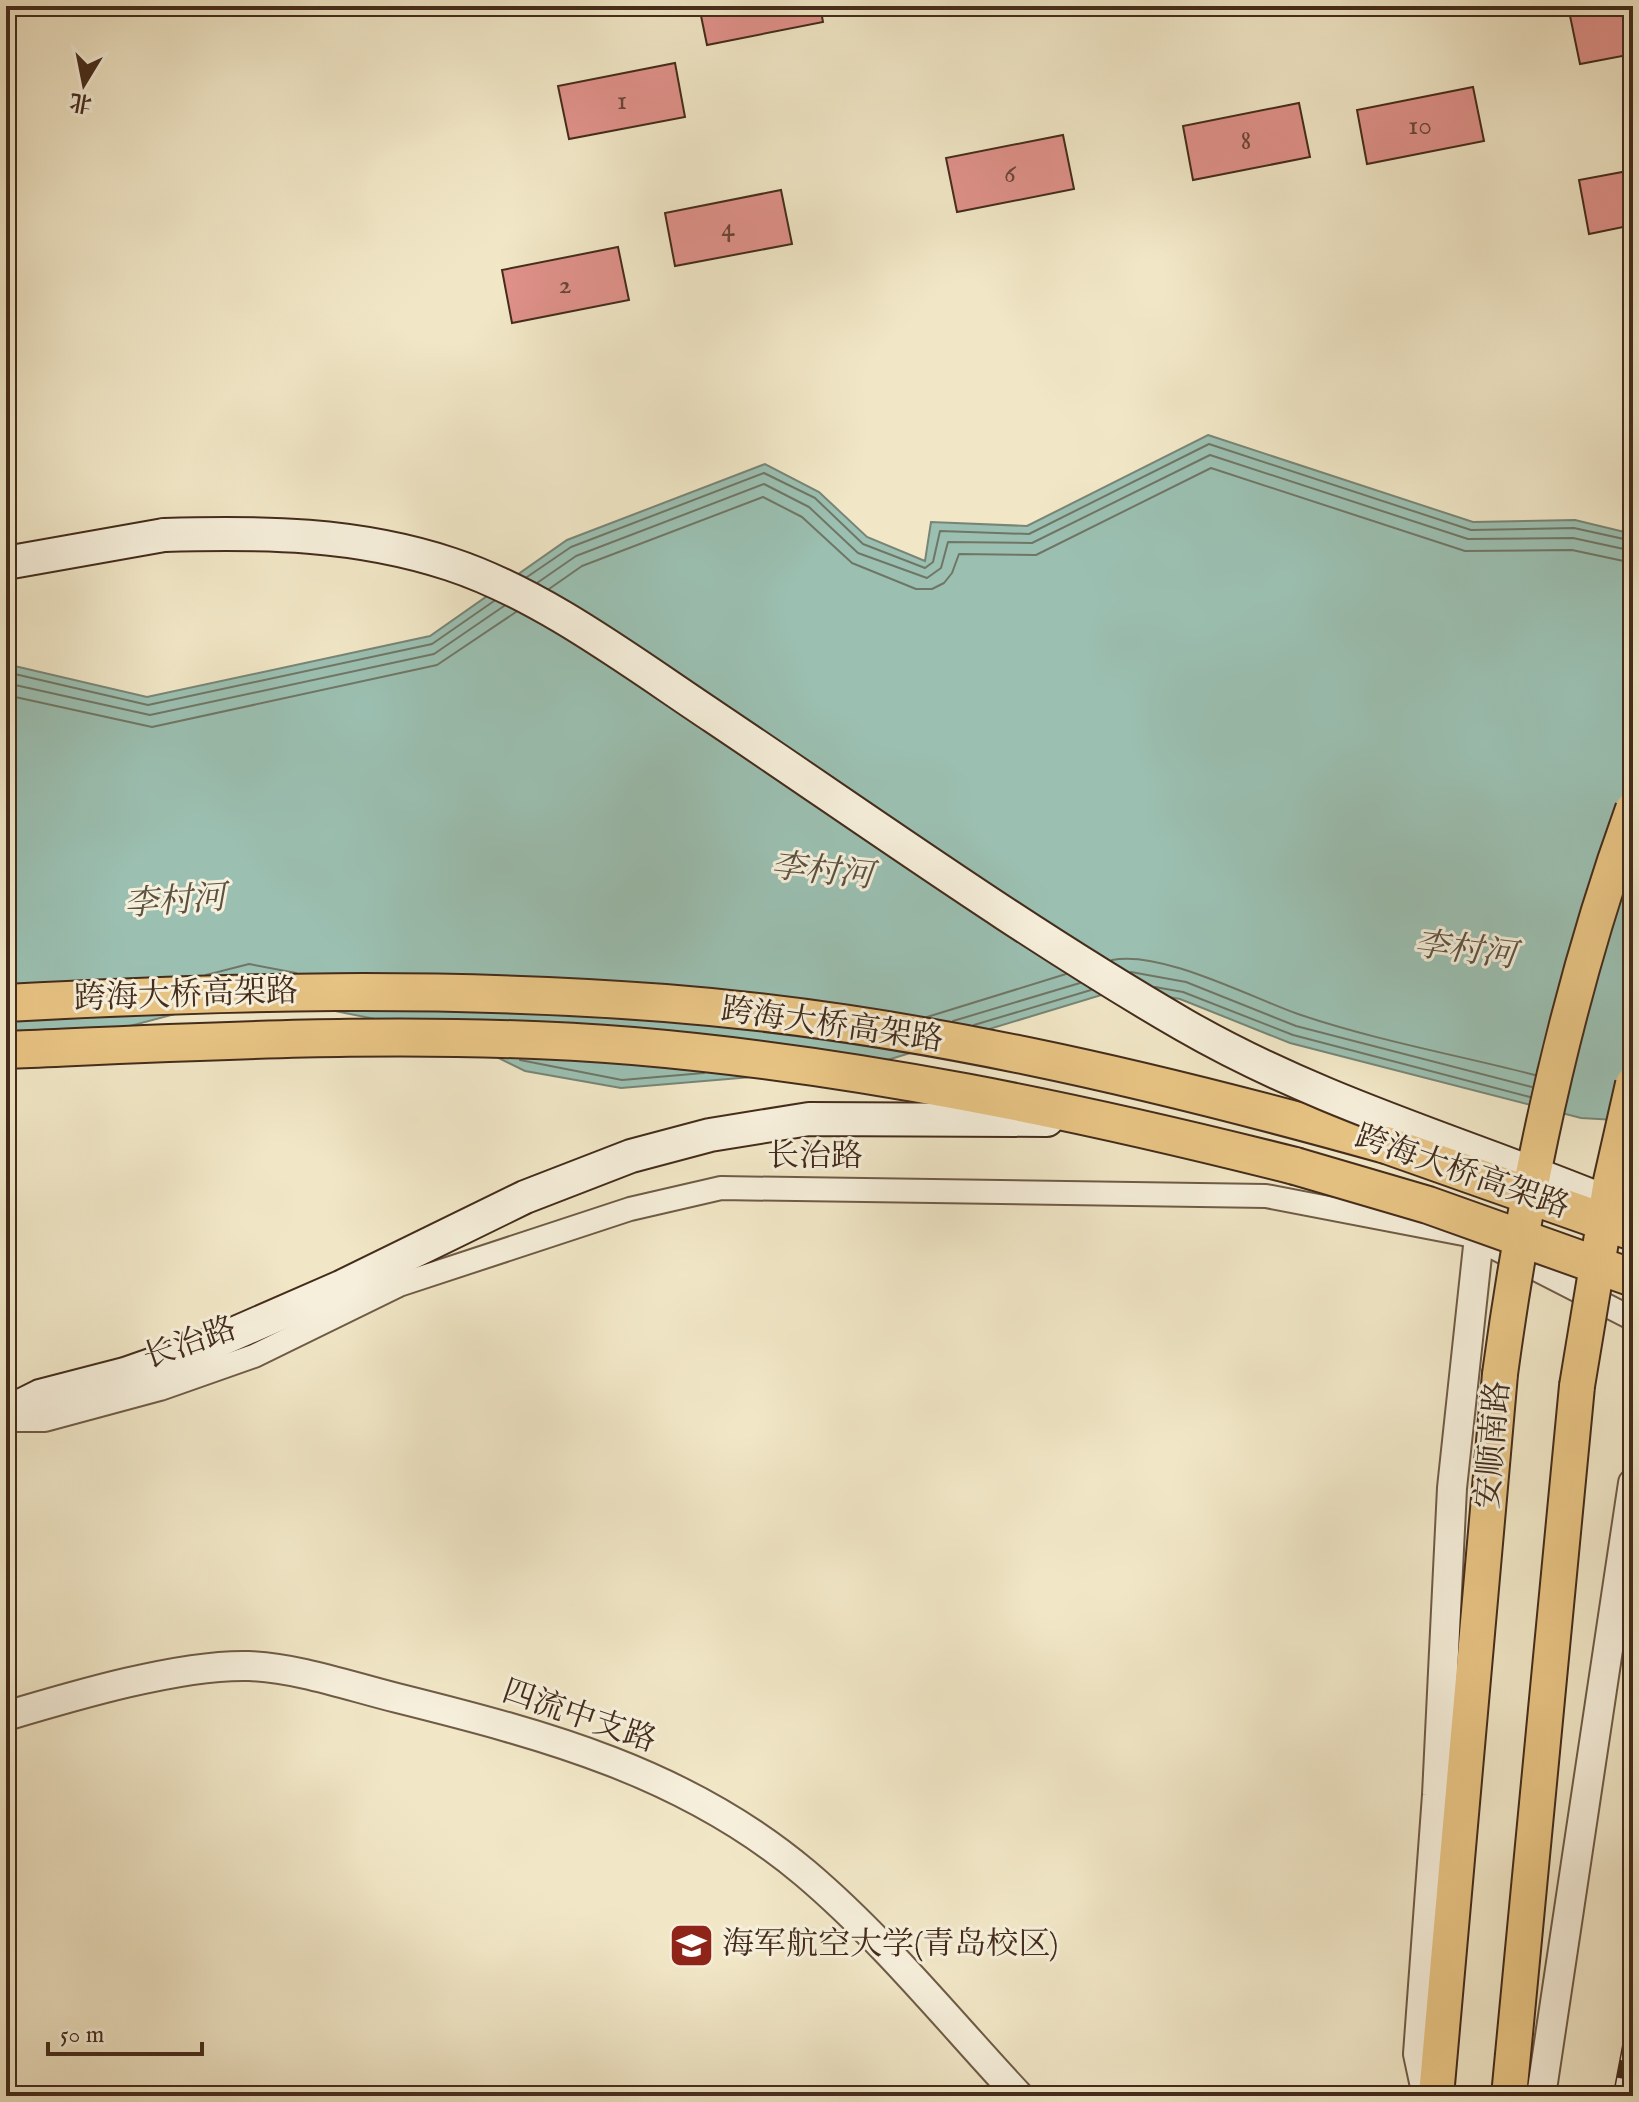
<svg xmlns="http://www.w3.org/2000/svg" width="1639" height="2102" font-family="'IM FELL English','Noto Serif SC',serif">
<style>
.water{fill:#9bc0b2;stroke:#788576;stroke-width:2}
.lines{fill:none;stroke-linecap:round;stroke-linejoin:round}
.shore{stroke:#707666;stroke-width:2}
.building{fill:#df918a;stroke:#442c1b;stroke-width:2}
.minor-casing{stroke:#6f5b46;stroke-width:26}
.tertiary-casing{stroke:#6f5b46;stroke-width:32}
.secondary-casing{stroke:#442c1b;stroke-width:36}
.primary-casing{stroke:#442c1b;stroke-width:38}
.trunk-casing{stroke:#442c1b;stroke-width:40}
.minor{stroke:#f6efdb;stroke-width:22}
.tertiary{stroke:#f6efdb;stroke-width:28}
.secondary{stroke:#f6efdb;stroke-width:32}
.primary{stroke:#e8c484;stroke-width:34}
.trunk{stroke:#e8c484;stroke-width:36}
.rail-casing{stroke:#442c1b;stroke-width:9}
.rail{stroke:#f6efdb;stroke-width:6;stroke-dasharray:18;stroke-linecap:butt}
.secondary-bridge-casing{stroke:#442c1b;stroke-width:36;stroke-linecap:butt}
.primary-bridge-casing{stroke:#442c1b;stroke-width:38;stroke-linecap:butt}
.trunk-bridge-casing{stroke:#442c1b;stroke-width:40;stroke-linecap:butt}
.secondary-bridge{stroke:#f6efdb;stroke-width:32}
.primary-bridge{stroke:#e8c484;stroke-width:34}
.trunk-bridge{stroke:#e8c484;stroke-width:36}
.labels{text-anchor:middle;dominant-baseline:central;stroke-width:6;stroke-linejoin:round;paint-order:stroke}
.number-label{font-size:28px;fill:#6b4537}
.street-label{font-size:32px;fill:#442c1b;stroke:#f6efdb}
.poi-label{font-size:32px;fill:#442c1b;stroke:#f6efdb;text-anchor:start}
.water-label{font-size:34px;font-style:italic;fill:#5a5141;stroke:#f6efdb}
</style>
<rect width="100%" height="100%" fill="#f1e7c7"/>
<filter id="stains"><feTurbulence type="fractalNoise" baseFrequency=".0025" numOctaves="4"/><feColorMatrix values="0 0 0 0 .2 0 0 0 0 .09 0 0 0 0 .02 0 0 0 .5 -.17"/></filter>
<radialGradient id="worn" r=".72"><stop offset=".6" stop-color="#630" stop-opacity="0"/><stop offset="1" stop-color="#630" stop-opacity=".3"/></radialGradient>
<path class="water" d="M 1208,435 L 1473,522 L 1575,520 L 1633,534 L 1633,1121 L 1581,1118 L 1290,1043 L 1180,999 L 1121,989 L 861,1068 L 621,1088 L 525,1071 L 450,1034 L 250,994 L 40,1050 L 6,1049 L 6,664 L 147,697 L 430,636 L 567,540 L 765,464 L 819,492 L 867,537 L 925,561 L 931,522 L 1027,526 Z"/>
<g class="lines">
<g class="shore">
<path d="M 527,577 L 571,547 L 764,473 L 815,498 L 863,544 L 925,568 L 933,562 L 940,531 L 1029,534 L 1209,444 L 1471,530 L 1574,528 L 1633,541"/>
<path d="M 537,583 L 576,556 L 764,484 L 809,507 L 858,553 L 927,578 L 941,568 L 948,542 L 1032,543 L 1210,455 L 1468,539 L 1573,538 L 1633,551"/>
<path d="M 549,589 L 582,566 L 763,497 L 802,517 L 852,563 L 916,589 L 932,589 L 944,583 L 952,573 L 959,554 L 1036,555 L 1211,468 L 1465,551 L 1572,550 L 1633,563"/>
<path d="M 6,672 L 148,705 L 432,644 L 494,601"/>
<path d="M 6,683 L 150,715 L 434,654 L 504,606"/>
<path d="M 6,695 L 152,727 L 437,665 L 516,612"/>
<path d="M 1112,960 C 1161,950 1250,997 1298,1014 C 1374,1040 1457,1055 1535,1075"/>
<path d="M 1131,972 L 1186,982 L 1296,1026 L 1532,1087"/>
<path d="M 206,975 L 249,964 L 296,973"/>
<path d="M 1155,987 L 1183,992 L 1293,1035 L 1530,1097"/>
<path d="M 927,1017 L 1066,974"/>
<path d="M 953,1021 L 1080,983"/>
<path d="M 974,1025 L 1091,990"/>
<path d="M 520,1060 L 622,1080 L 704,1073"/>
</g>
</g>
<g class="building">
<path d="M 699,6 L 820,6 L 823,22 L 707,45 Z"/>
<path d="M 1592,6 L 1633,6 L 1633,54 L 1580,64 L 1569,11 Z"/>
<path d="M 675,63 L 685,117 L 569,139 L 558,86 Z"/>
<path d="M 1473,87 L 1484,141 L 1367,164 L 1357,110 Z"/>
<path d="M 1299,103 L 1310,157 L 1193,180 L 1183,126 Z"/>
<path d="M 1063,135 L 1074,189 L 957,212 L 946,158 Z"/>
<path d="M 1633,170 L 1633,225 L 1589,234 L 1579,180 Z"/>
<path d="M 781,190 L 792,244 L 675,266 L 665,213 Z"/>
<path d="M 618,247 L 629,300 L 512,323 L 502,270 Z"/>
</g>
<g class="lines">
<defs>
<path id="minor" d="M 6,1420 L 45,1420 L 160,1389 L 254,1356 L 399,1285 L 630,1209 L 721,1188 L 1266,1196 L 1479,1237 L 1475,1238 L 1633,1319"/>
<g id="tertiary">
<path d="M 6,1716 C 73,1696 180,1664 249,1666 C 298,1668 349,1686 397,1698 C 545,1735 685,1772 805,1873 C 883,1939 949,2021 1019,2096"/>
<path d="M 1427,2096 L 1418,2054 L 1437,1795 L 1452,1488 L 1479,1237"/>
<path d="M 1541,2096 L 1633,1483"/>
</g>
<g id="secondary">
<path d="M 6,563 L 164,535"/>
<path d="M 6,1413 L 40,1396 L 125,1374 L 208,1345 L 341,1287 L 525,1197 L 631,1156 L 710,1135 L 809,1119 L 1047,1120"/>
</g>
<g id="primary">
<path d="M 1436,2096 L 1500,1374"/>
<path d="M 1509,2096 L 1577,1386"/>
</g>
<g id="trunk">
<path d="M 6,1003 C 226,991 445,986 665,1003 C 910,1022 1151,1079 1386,1145"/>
<path d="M 6,1050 C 215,1041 424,1029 633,1046 C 857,1065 1078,1111 1295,1166"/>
</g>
</defs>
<use href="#minor" class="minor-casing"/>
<use href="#tertiary" class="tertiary-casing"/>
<use href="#secondary" class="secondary-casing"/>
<use href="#primary" class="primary-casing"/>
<use href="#trunk" class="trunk-casing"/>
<use href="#minor" class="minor"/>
<use href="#tertiary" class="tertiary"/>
<use href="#secondary" class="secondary"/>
<use href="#primary" class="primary"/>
<use href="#trunk" class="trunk"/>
<defs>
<path id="rail" d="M 1617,2096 L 1633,2011"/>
</defs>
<use href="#rail" class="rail-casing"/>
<use href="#rail" class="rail"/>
<defs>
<path id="secondary-bridge" d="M 164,535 C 262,532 356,533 450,564 C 542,594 634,664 714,717 C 869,821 1022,931 1184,1025 C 1326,1107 1483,1149 1633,1213"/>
<g id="primary-bridge">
<path d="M 1500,1374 C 1526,1182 1567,991 1633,809"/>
<path d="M 1577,1386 L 1611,1181 L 1633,1084"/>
</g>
<g id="trunk-bridge">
<path d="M 1386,1145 L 1633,1232"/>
<path d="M 1295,1166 L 1428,1205 L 1633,1278"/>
</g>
</defs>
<use href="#secondary-bridge" class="secondary-bridge-casing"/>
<use href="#primary-bridge" class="primary-bridge-casing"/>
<use href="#trunk-bridge" class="trunk-bridge-casing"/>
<use href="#secondary-bridge" class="secondary-bridge"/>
<use href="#primary-bridge" class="primary-bridge"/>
<use href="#trunk-bridge" class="trunk-bridge"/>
</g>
<defs>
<symbol id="university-square" viewBox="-11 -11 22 22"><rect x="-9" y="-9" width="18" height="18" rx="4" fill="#8f2418" stroke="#f6efdb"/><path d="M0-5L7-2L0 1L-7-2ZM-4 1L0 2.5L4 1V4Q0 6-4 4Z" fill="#fff"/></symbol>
</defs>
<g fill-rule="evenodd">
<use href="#university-square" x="666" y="1920" width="51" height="51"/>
</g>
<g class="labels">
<g class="number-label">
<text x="622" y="101">1</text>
<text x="1420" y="126">10</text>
<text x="1246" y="141">8</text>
<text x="1010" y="174">6</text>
<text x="728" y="228">4</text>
<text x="565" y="285">2</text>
</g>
<g class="street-label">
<text transform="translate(186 996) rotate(-2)">跨海大桥高架路</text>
<text transform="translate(832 1026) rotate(8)">跨海大桥高架路</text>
<text x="815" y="1157">长治路</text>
<text transform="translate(1462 1173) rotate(19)">跨海大桥高架路</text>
<text transform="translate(190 1344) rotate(-19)">长治路</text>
<text transform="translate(1494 1445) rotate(-85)">安顺南路</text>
<text transform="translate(579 1717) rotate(19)">四流中支路</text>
</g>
<g class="poi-label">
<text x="722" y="1945">海军航空大学(青岛校区)</text>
</g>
<g class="water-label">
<text transform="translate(822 872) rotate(6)">李村河</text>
<text transform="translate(175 902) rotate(-4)">李村河</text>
<text transform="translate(1465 951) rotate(7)">李村河</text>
</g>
</g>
<rect width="1639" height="2102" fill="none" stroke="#f1e7c7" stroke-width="32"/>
<rect x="8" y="8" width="1623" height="2086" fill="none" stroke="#442c1b" stroke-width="4"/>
<rect x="16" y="16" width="1607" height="2070" fill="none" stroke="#442c1b" stroke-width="2"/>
<g transform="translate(84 84) rotate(190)" stroke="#f6efdb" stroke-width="6" paint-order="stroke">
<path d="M0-6L14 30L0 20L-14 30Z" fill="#442c1b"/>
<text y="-12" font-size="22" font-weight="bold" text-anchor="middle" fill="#442c1b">北</text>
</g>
<path d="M48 2042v12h154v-12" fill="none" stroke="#442c1b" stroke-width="4"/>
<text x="60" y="2042" font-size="24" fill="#442c1b" stroke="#f6efdb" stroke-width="6" paint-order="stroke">50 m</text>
<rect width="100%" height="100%" filter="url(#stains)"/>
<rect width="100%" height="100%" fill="url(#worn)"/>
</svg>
